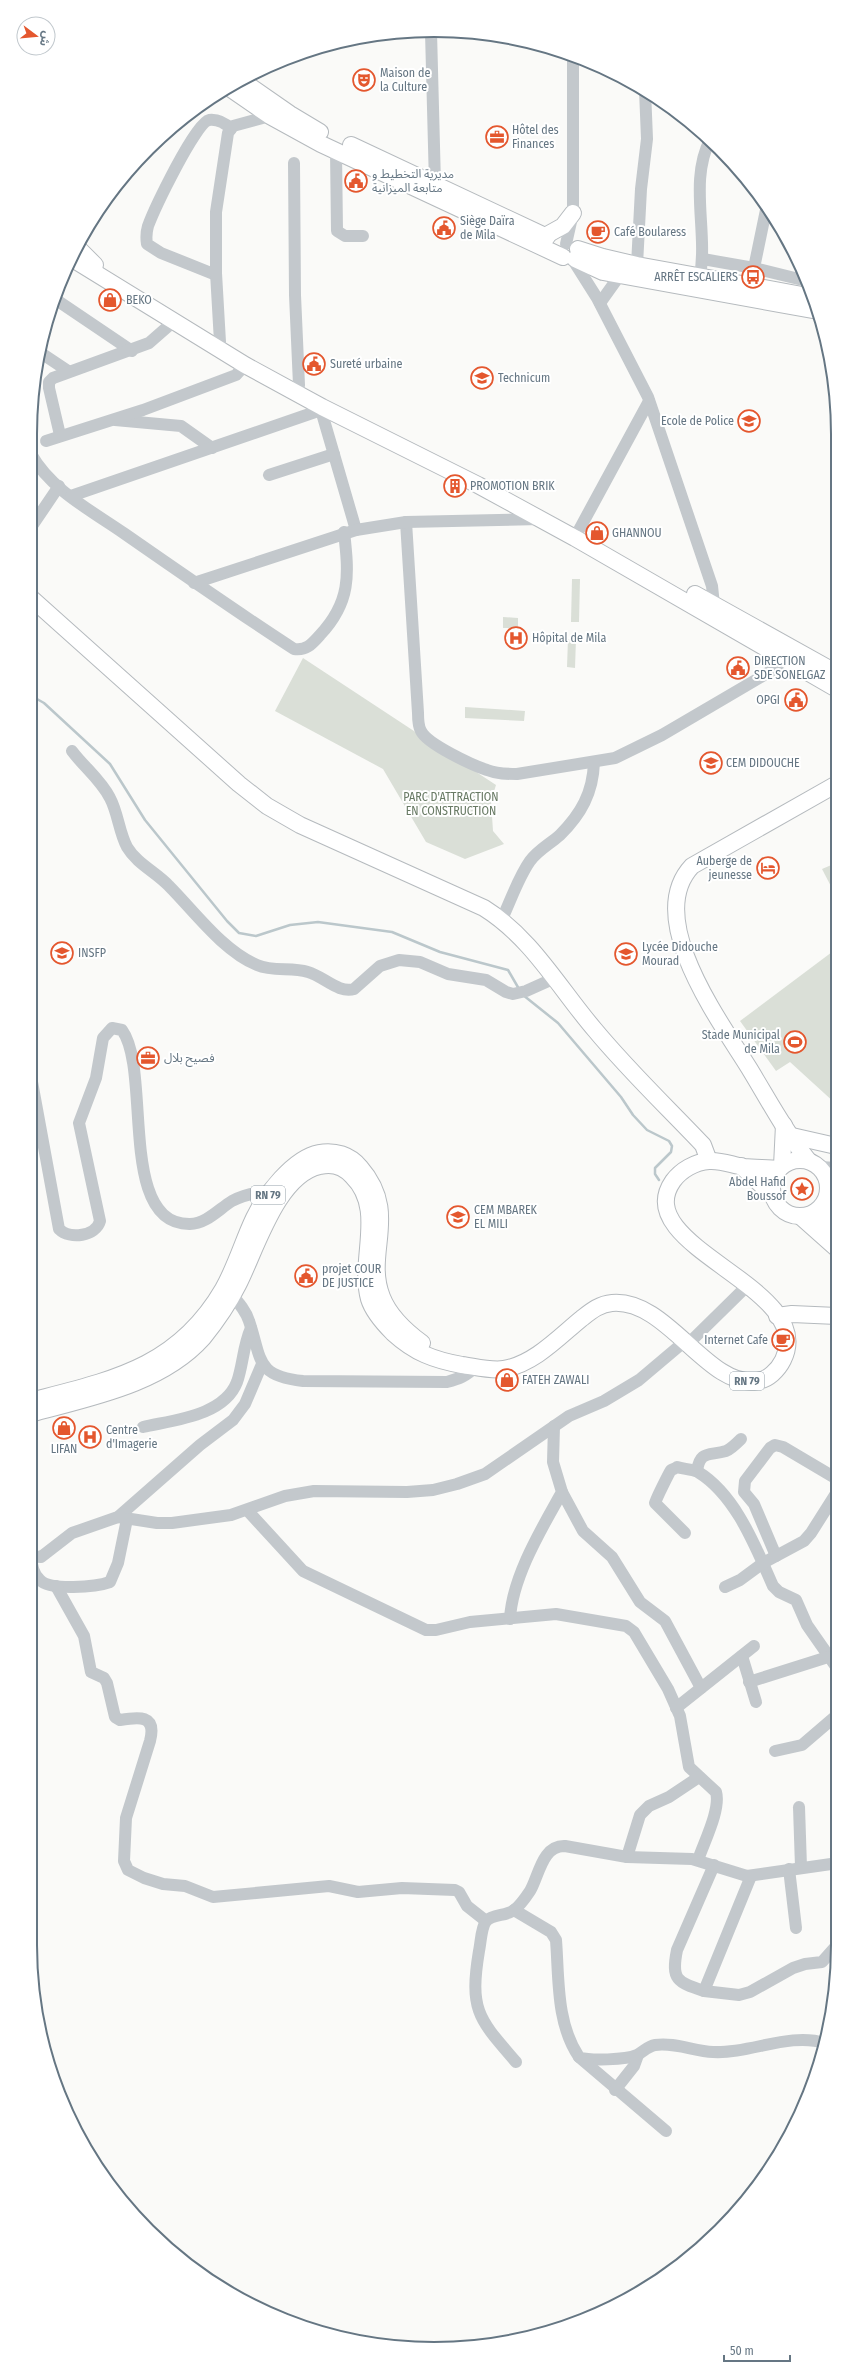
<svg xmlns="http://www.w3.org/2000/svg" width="868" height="2379" font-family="'Fira Sans Condensed','Noto Sans Arabic',sans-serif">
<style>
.green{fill:#dadfd7}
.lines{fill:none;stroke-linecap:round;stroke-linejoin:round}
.stream{stroke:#bbc7cb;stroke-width:2.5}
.major-casing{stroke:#b5babe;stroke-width:18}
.minor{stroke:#c3c8cc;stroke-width:12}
.major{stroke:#fff;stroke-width:16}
.labels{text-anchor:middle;stroke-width:4;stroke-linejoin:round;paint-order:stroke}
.shield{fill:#fff;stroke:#939fa8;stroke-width:1}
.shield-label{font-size:11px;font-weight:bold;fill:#657683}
.poi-label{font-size:12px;fill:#657683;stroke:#fff;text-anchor:start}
.park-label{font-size:12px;fill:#687a64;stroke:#fff}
.rim{fill:none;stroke:#657683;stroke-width:2}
</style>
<rect width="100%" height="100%" fill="#fafaf8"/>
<g class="green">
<polygon points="572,579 580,579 579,622 571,622"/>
<polygon points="503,617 518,618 518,628 503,628"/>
<polygon points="568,639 576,639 575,668 567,667"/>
<polygon points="303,658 496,785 491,801 493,831 504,844 465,859 426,842 383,769 275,711"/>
<polygon points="465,707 525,711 524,721 465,718"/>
<polygon points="836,863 836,896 822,869"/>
<polygon points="836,949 836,1104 790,1062 776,1071 740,1021"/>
</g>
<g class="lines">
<g class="stream">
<polyline points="30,695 44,703 110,764 145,820 227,921 239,933 256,936 290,925 318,922 392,932 440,952 508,970 519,989"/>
<polyline points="523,995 558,1023 621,1097 633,1115 647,1130 669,1141 672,1146 671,1152 655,1168 655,1174 659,1180"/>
</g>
<g class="major-casing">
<g id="major">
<polyline points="241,80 290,114 320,132"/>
<polyline points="228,87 270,116 321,144 563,257"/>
<polyline points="351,145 547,237"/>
<polyline points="545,236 563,226 573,213"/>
<polyline points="77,247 95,265"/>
<polyline points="578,249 603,257 637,265 813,297"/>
<polyline points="71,258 245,365 322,407 478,485 575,538 835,688"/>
<polyline points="575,259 603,272 818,311"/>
<polyline points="695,594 835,672"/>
<path d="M30,597L239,784L267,806L300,825L484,908C532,938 559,988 595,1030C629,1071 667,1107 703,1145L709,1161"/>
<polyline points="792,1136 836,1146"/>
<circle cx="800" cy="1188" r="28"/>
<path d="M808,1160C785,1132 768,1099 749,1068C720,1021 643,918 692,866L835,785"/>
<polyline points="741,1166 774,1197"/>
<polyline points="782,1166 784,1125"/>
<polyline points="820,1209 836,1209"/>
<polyline points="814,1213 836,1233"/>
<polyline points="800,1216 836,1248"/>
<polyline points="777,1316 792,1314 837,1316"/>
<path d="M30,1401C111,1380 177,1368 223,1289C236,1266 243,1241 254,1218C265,1195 293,1158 319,1153C335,1150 350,1155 360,1167C401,1214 364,1252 382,1297C389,1315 407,1332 422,1343"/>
<path d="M30,1414C88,1398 161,1385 203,1338C216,1322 229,1303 238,1285C256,1250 277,1175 320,1166C332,1163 344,1167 352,1176C386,1209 358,1259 369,1299C373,1312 383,1323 393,1333C415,1353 434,1360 462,1365C476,1367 491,1371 504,1369C534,1364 559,1337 581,1319C590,1312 599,1304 612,1303C667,1298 708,1389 757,1381C768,1380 778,1370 783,1360C819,1287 627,1247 673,1181C681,1170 695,1162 709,1161C721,1160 732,1165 744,1167C756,1168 768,1168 779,1169"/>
</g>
</g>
<g class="minor">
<polyline points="431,32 435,184"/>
<polyline points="336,151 337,231 345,236 363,236"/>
<polyline points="294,163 295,295 299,385 297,393"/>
<polyline points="566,244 573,213 573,58"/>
<polyline points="703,259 754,268 807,281"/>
<polyline points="573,260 597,298 648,397 712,586 714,605"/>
<polyline points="637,265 641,189 647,139 645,90"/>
<polyline points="754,268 766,210"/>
<path d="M216,275L161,253L147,244C146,238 146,233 148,226C154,210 195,123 209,120C218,119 225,123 231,129"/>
<path d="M700,276C708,231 689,181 710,140"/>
<polyline points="55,299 132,351"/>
<polyline points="600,303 620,275"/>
<polyline points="220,342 216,273 216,212 228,133 233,126 270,116"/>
<polyline points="41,353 68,371"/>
<polyline points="321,410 356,530"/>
<polyline points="115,420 181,426 212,448"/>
<polyline points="60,435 49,388 49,382 53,378 149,343 173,322"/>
<polyline points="46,441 143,410 236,375 245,365"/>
<path d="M31,454C51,490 92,511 125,534C181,573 237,612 294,649C306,651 312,644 320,635C351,602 349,575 344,532"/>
<polyline points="269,475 334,454"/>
<polyline points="71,496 321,410 322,407"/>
<path d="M406,522L418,713C418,719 418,726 421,731C427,744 472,765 487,770C497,774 507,774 517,774L615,758L662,735L788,661"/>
<polyline points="30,529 59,486"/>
<polyline points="579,530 649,401"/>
<polyline points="194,583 356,530 406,522 540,519"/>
<path d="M72,751C84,767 101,780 110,798C118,813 119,832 127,847C137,864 156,872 169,886C194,911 223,951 257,965C273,972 291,967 308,972C323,976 339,994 354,989L380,966L399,960L420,962L448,974L486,980L506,992L513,994L526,991L555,978"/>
<path d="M502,919C511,900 518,878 530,861C538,850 550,844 560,835C581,814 593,793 594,762"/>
<path d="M30,1071L59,1229C70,1240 96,1236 100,1221L79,1123L96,1078L103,1038L112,1028L122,1030C152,1071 117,1225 190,1224C206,1224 219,1209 232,1201C245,1194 256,1192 270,1192"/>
<polyline points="820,1167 836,1168"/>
<polyline points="829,1191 836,1185"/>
<path d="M232,1295C239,1303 246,1311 249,1321C262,1359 255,1376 303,1381L447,1382C458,1379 467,1376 475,1367"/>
<polyline points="688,1344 748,1285"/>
<path d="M143,1427C173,1420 224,1416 237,1382C243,1365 243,1346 251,1328"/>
<path d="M697,1471C700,1450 709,1456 726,1451C731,1449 737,1443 741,1439"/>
<polyline points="562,1492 583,1531 612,1557 640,1602 665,1621 701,1688"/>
<path d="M247,1510L303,1571L426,1630H436L470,1622L556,1614L626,1626L634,1632L668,1689L680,1716L689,1767L716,1792C721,1809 704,1842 698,1860"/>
<polyline points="118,1517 157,1523 172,1523 231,1515 285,1496 314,1491 407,1492 433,1490 457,1484 485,1474 569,1416 604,1401 639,1380 684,1342"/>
<path d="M685,1533L655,1503C655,1501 669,1473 671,1470C671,1470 676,1468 677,1467C683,1469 692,1469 698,1472C736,1495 756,1548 773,1586L779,1592L796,1600L807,1625L837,1668"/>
<polyline points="30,1556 41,1557 72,1533 118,1517 200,1445 233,1420 245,1404 262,1364"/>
<polyline points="776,1556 754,1504 744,1492 745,1481 770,1448 775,1445 783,1447 837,1479"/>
<path d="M31,1557C32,1565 33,1574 40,1580C50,1591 96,1587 110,1582L118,1563L127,1519"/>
<path d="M56,1586L84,1636L91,1672L104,1678L107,1683L115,1717L120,1720C138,1717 157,1714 150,1741L126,1818L124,1861L128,1870L144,1878L163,1884L185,1886L213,1897L329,1886L358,1892L402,1888L455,1890L459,1892L467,1906L486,1921"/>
<polyline points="725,1587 740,1580 763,1563 804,1541 811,1533 837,1492"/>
<path d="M510,1619C512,1577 542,1528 562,1492L553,1462L554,1426"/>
<polyline points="742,1656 756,1702"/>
<polyline points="749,1682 828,1657"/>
<polyline points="676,1708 754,1646"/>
<polyline points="775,1751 802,1745 837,1715"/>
<polyline points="799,1807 801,1867"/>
<polyline points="627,1857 640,1815 649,1806 669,1797 699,1777"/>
<polyline points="789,1869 796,1928"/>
<polyline points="751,1876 704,1991 739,1995 750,1992 793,1968 805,1964 822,1962 838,1944"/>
<path d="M514,1910L551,1932L556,1940C559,1978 556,2023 579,2057C589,2061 626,2060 637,2055C643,2052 648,2046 655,2045C674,2042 694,2051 713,2052C750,2054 789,2032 825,2043"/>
<path d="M704,1991C677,1982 671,1980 677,1950L714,1865"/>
<polyline points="579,2057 666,2131"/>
<path d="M516,2062C479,2019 469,2011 479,1951C481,1942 481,1928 486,1921C493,1914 507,1916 514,1910C520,1906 526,1897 530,1891C539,1876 542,1845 565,1846L627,1857L692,1859L747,1876L838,1863"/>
<polyline points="615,2090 634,2066 638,2055"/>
</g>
<use href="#major" class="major"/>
</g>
<defs>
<g id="theatre-ring" transform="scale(1.15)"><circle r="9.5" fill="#fff" stroke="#e4572e" stroke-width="1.5"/><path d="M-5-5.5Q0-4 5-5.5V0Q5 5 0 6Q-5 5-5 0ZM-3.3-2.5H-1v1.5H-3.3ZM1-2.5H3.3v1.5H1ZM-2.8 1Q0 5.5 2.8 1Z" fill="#e4572e"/></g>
<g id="office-ring" transform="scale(1.15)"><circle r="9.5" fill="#fff" stroke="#e4572e" stroke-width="1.5"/><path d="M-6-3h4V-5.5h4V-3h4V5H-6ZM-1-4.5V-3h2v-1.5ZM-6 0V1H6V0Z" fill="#e4572e"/></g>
<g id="civic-ring" transform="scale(1.15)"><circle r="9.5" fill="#fff" stroke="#e4572e" stroke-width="1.5"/><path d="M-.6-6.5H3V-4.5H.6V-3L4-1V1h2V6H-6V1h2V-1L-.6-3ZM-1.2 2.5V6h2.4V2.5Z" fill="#e4572e"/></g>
<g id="cafe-ring" transform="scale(1.15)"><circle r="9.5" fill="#fff" stroke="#e4572e" stroke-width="1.5"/><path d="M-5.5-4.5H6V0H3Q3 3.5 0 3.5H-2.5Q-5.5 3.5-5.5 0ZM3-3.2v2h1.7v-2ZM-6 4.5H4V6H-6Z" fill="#e4572e"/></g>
<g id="bus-ring" transform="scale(1.15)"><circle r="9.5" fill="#fff" stroke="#e4572e" stroke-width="1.5"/><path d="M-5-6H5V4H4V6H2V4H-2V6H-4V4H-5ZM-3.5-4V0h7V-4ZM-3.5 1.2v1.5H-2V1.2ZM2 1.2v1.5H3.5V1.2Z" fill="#e4572e"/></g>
<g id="shop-ring" transform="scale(1.15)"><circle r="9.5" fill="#fff" stroke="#e4572e" stroke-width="1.5"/><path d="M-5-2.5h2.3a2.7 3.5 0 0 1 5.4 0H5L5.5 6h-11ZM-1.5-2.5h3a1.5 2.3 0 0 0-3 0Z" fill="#e4572e"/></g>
<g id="school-ring" transform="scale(1.15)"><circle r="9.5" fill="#fff" stroke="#e4572e" stroke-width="1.5"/><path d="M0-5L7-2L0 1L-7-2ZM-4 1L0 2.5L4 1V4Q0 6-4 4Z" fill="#e4572e"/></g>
<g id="university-ring" transform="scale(1.15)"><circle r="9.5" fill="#fff" stroke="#e4572e" stroke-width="1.5"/><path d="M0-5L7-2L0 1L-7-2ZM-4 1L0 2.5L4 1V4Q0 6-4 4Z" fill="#e4572e"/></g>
<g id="building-ring" transform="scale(1.15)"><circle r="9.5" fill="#fff" stroke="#e4572e" stroke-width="1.5"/><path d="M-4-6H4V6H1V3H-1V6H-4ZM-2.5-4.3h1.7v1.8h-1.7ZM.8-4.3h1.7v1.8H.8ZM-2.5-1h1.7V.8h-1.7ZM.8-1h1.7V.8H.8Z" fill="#e4572e"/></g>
<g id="hospital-ring" transform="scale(1.15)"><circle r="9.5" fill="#fff" stroke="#e4572e" stroke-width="1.5"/><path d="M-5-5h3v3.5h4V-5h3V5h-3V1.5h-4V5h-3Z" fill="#e4572e"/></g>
<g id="hotel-ring" transform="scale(1.15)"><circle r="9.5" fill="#fff" stroke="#e4572e" stroke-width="1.5"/><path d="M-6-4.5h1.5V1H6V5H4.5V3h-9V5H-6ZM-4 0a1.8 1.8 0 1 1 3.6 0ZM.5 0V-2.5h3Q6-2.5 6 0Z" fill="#e4572e"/></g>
<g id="stadium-ring" transform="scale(1.15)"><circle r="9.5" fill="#fff" stroke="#e4572e" stroke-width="1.5"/><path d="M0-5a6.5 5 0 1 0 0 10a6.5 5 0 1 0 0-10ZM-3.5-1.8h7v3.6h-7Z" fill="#e4572e"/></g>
<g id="sight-ring" transform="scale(1.15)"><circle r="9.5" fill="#fff" stroke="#e4572e" stroke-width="1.5"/><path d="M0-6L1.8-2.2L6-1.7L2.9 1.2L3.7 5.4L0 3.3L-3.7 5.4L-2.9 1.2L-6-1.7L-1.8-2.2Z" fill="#e4572e"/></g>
</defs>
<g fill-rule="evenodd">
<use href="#theatre-ring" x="364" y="80"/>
<use href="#office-ring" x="497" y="137"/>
<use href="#civic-ring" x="356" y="181"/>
<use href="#civic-ring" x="444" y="228"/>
<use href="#cafe-ring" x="598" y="232"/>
<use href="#bus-ring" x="753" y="277"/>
<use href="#shop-ring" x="110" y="300"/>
<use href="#civic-ring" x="314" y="364"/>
<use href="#school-ring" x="482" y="378"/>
<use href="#university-ring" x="749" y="421"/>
<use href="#building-ring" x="455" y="486"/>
<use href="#shop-ring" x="597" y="533"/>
<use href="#hospital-ring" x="516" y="638"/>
<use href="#civic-ring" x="738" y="668"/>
<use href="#civic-ring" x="796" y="700"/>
<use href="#school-ring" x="711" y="763"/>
<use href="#hotel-ring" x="768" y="868"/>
<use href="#school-ring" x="62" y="953"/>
<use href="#school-ring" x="626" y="954"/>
<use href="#stadium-ring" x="795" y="1042"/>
<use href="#office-ring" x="148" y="1058"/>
<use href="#sight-ring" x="802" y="1189"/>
<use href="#school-ring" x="458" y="1217"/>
<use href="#civic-ring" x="306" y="1276"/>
<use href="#cafe-ring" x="783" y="1340"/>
<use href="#shop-ring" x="507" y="1380"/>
<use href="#shop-ring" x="64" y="1428"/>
<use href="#hospital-ring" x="90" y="1437"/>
</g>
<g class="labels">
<g class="shield">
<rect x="251" y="1186" width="34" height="18" rx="3"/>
<rect x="730" y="1372" width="34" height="18" rx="3"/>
</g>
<g class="shield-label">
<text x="268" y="1199">RN 79</text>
<text x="747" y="1385">RN 79</text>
</g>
<g class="poi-label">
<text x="380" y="77">Maison de<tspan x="380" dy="14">la Culture</tspan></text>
<text x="512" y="134">Hôtel des<tspan x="512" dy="14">Finances</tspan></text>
<text x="372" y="178">مديرية التخطيط و<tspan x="372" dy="14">متابعة الميزانية</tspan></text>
<text x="460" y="225">Siège Daïra<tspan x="460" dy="14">de Mila</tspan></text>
<text x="614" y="236">Café Boularess</text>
<text x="738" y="281" text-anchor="end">ARRÊT ESCALIERS</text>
<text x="126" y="304">BEKO</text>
<text x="330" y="368">Sureté urbaine</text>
<text x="498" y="382">Technicum</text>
<text x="734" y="425" text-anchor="end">Ecole de Police</text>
<text x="470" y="490">PROMOTION BRIK</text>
<text x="612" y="537">GHANNOU</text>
<text x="532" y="642">Hôpital de Mila</text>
<text x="754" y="665">DIRECTION<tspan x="754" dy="14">SDE SONELGAZ</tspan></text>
<text x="780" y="704" text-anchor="end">OPGI</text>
<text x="726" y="767">CEM DIDOUCHE</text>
<text x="752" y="865" text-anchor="end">Auberge de<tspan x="752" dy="14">jeunesse</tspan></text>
<text x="642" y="951">Lycée Didouche<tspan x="642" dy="14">Mourad</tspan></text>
<text x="78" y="957">INSFP</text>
<text x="780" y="1039" text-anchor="end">Stade Municipal<tspan x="780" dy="14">de Mila</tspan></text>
<text x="164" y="1062">فصيح بلال</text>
<text x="786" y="1186" text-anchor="end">Abdel Hafid<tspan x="786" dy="14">Boussof</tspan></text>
<text x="474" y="1214">CEM MBAREK<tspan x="474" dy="14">EL MILI</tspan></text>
<text x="322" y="1273">projet COUR<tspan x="322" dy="14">DE JUSTICE</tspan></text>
<text x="768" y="1344" text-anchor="end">Internet Cafe</text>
<text x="522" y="1384">FATEH ZAWALI</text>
<text x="106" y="1434">Centre<tspan x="106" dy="14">d'Imagerie</tspan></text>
<text x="64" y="1453" text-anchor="middle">LIFAN</text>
</g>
<g class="park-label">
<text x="451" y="801">PARC D'ATTRACTION<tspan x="451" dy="14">EN CONSTRUCTION</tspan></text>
</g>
</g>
<path d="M0 0H868V2379H0ZM434 37H434A397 397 0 0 1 831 434V1945A397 397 0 0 1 434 2342H434A397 397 0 0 1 37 1945V434A397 397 0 0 1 434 37Z" fill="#fff" fill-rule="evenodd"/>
<path class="rim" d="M434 37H434A397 397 0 0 1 831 434V1945A397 397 0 0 1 434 2342H434A397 397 0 0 1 37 1945V434A397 397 0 0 1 434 37Z"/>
<g transform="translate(36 36) rotate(106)"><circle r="19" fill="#ffffff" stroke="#c1c8cd"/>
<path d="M0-3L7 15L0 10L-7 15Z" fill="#e4572e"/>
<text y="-6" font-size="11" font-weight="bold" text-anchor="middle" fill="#657683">ش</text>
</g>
<path d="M724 2355v6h66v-6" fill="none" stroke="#657683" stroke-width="2"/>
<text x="730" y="2355" font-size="12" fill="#657683" stroke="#ffffff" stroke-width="3" paint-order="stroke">50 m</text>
</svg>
